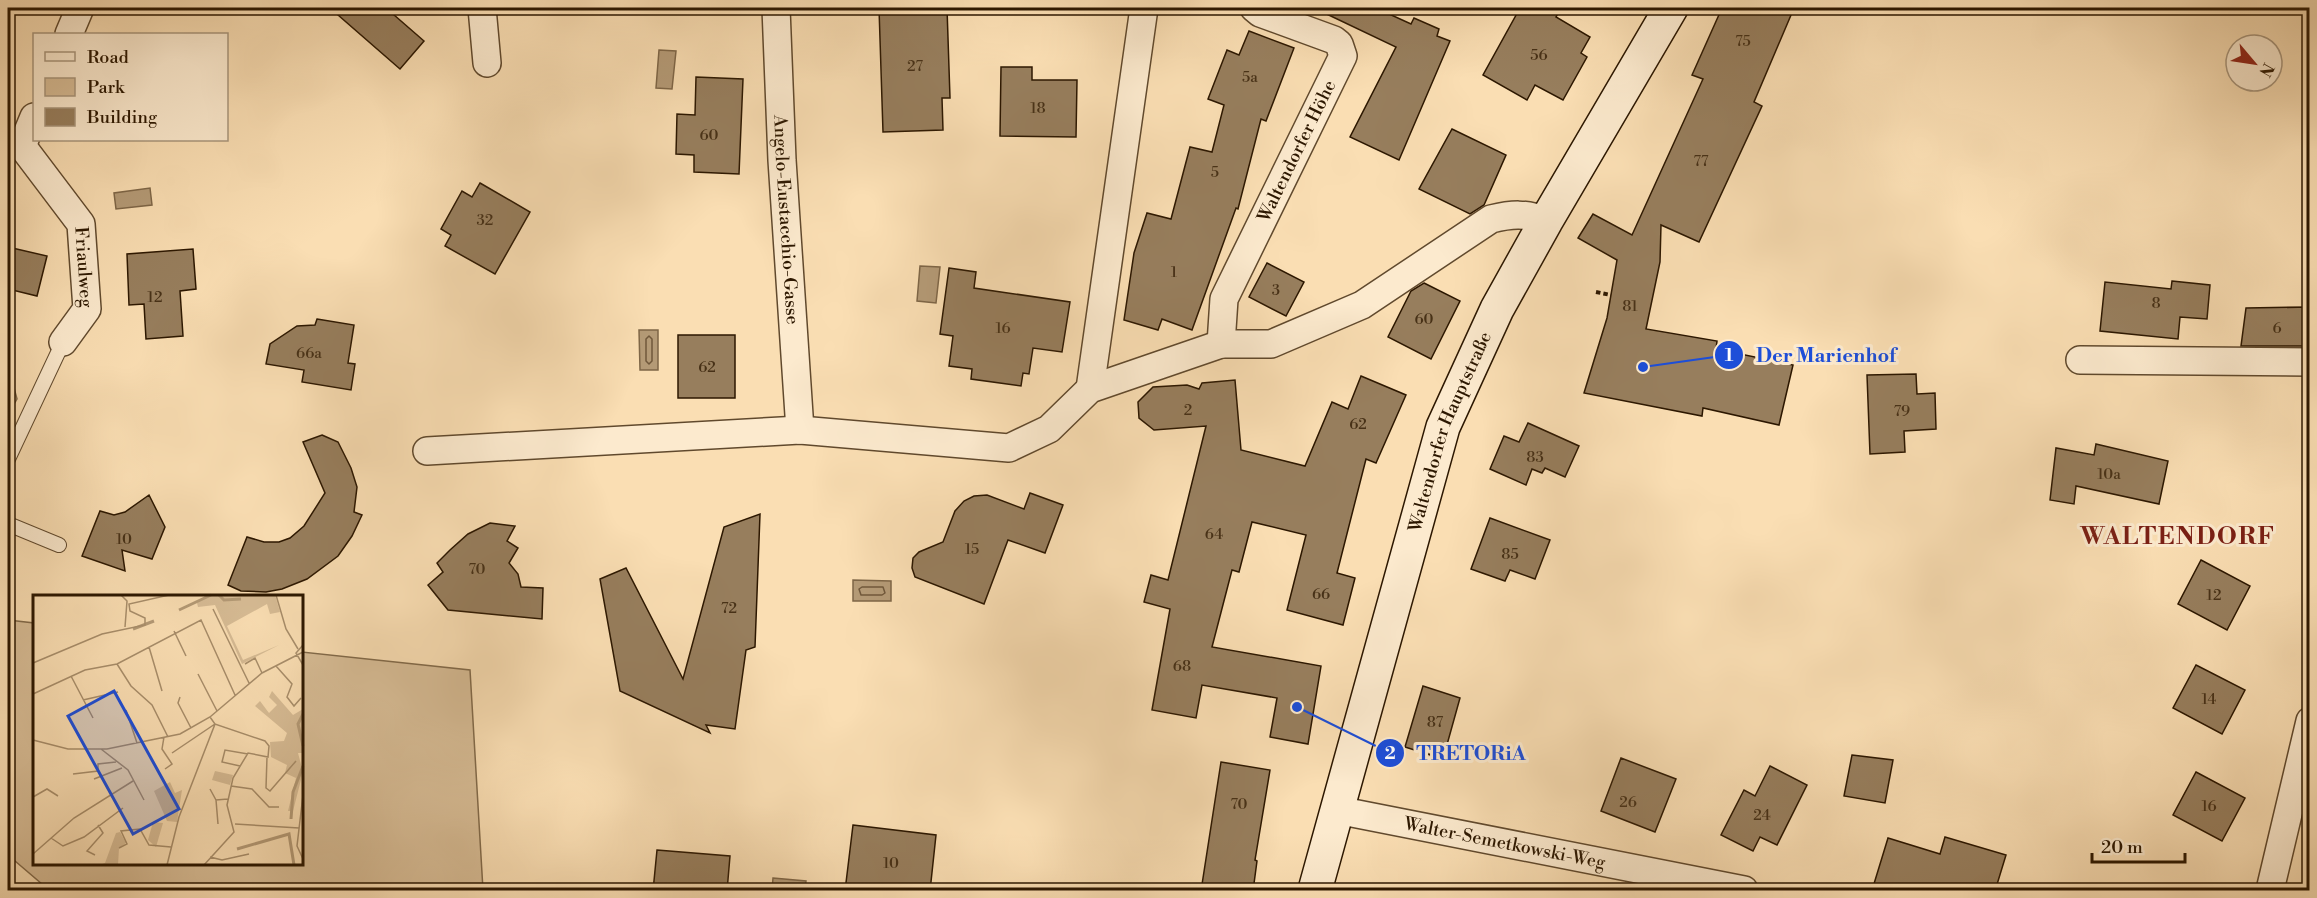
<svg xmlns="http://www.w3.org/2000/svg" width="2317" height="898" font-family="'Libre Bodoni',serif">
<style>
.green{fill:#d7bc95;stroke:#826a4a;stroke-width:1.5}
.water{fill:#b49a76;stroke:#7e6647;stroke-width:1.5}
.lines{fill:none;stroke-linecap:round;stroke-linejoin:round}
.shore{stroke:#70583b;stroke-width:1.5}
.building{fill:#977e5d;stroke:#2c1700;stroke-width:1.5}
.lane-casing{stroke:#60492d;stroke-width:16}
.street-casing{stroke:#60492d;stroke-width:30}
.secondary-casing{stroke:#2c1700;stroke-width:36}
.path{stroke:#2c1700;stroke-width:4;stroke-dasharray:4.5 3;stroke-linecap:butt}
.lane{stroke:#fceace;stroke-width:14}
.street{stroke:#fceace;stroke-width:27}
.secondary{stroke:#fceace;stroke-width:33}
.labels{text-anchor:middle;stroke-width:6;stroke-linejoin:round;paint-order:stroke}
.number-label{font-size:15px;fill:#473117}
.street-label{font-size:18px;fill:#2c1700;stroke:#fceace}
.district-label{font-size:24px;font-weight:bold;letter-spacing:1.5px;fill:#7a1f14;stroke:#fceace}
.inset-river{fill:none;stroke:#b49a76;stroke-width:3}
.inset-road{fill:none;stroke:#a88e6b;stroke-width:1.5}
.view{fill:#1d4ed8;fill-opacity:0.15;stroke:#1d4ed8;stroke-width:3}
.inset-edge{fill:none;stroke:#2c1700;stroke-width:3}
.leader{fill:none;stroke:#1d4ed8;stroke-width:2}
.callout-dot{fill:#1d4ed8;stroke:#fceace;stroke-width:2}
.mark-label{font-size:18px;text-anchor:middle;font-weight:bold;fill:#fff}
.callout-label{font-size:20px;text-anchor:middle;font-weight:bold;fill:#1d4ed8;stroke:#fceace;stroke-width:6;stroke-linejoin:round;paint-order:stroke}
</style>
<rect width="100%" height="100%" fill="#fadeb3"/>
<filter id="stains"><feTurbulence type="fractalNoise" baseFrequency=".00333" numOctaves="4"/><feColorMatrix values="0 0 0 0 .2 0 0 0 0 .09 0 0 0 0 .02 0 0 0 .5 -.17"/></filter>
<radialGradient id="worn" r=".72"><stop offset=".6" stop-color="#630" stop-opacity="0"/><stop offset="1" stop-color="#630" stop-opacity=".3"/></radialGradient>
<g class="green">
<polygon points="8,366 17,399 8,415"/>
<polygon points="8,620 34,623 34,864 302,864 302,652 470,670 483,890 49,890 8,855"/>
</g>
<g class="water">
<polygon points="659,50 676,51 672,89 656,88"/>
<polygon points="150,188 152,205 116,209 114,193"/>
<polygon points="920,266 940,267 936,303 917,301"/>
<polygon points="639,330 658,330 658,370 640,370"/>
<polygon points="853,580 891,581 891,601 853,601"/>
<polygon points="773,878 806,881 805,890 772,890"/>
</g>
<g class="lines">
<g class="shore">
<polygon points="649,336 652,339 652,361 649,364 646,361 646,339"/>
<polygon points="862,587 883,587 885,593 882,595 861,595 859,589"/>
</g>
</g>
<g class="building">
<polygon points="330,8 386,8 424,41 400,69"/>
<polygon points="879,8 947,8 950,98 942,98 943,130 883,132"/>
<polygon points="1314,8 1376,8 1411,24 1414,18 1439,29 1437,36 1450,41 1399,160 1350,137 1396,47"/>
<polygon points="1520,8 1561,8 1556,17 1590,37 1581,53 1587,57 1563,100 1535,85 1527,100 1483,75"/>
<polygon points="1722,8 1794,8 1754,102 1762,106 1699,242 1661,225 1660,262 1646,329 1717,341 1716,349 1793,365 1779,425 1703,408 1702,416 1584,393 1607,318 1617,260 1578,238 1593,214 1632,235 1703,79 1692,75"/>
<polygon points="1249,31 1294,48 1266,121 1261,119 1238,209 1236,208 1192,330 1162,319 1158,330 1124,320 1134,253 1147,213 1171,219 1190,147 1212,152 1224,105 1208,99 1227,50 1239,55"/>
<polygon points="1001,67 1032,67 1032,80 1077,80 1076,137 1000,136"/>
<polygon points="696,77 743,79 739,174 694,172 694,155 676,154 677,114 695,115"/>
<polygon points="1452,129 1506,155 1484,205 1470,214 1419,189"/>
<polygon points="480,183 530,212 495,274 445,246 451,235 441,229 462,191 472,197"/>
<polygon points="8,247 47,256 37,296 8,289"/>
<polygon points="193,249 196,289 180,291 183,336 146,339 144,304 129,305 127,254"/>
<polygon points="1267,263 1304,282 1286,316 1249,297"/>
<polygon points="949,268 976,272 974,288 1070,302 1062,352 1033,348 1029,374 1023,373 1021,386 971,379 972,369 949,366 953,336 940,334"/>
<polygon points="2172,281 2210,285 2207,319 2180,317 2178,339 2100,331 2105,282 2171,289"/>
<polygon points="1424,283 1460,301 1431,359 1388,337 1411,291"/>
<polygon points="2310,307 2310,346 2241,346 2246,308"/>
<polygon points="317,319 354,325 348,363 355,364 351,390 302,382 304,370 266,364 270,344 297,326 315,325"/>
<rect x="678" y="335" width="57" height="63"/>
<polygon points="1916,374 1917,394 1935,393 1936,429 1904,431 1905,452 1870,454 1867,375"/>
<polygon points="1361,376 1406,395 1376,463 1366,459 1337,573 1355,578 1343,625 1287,610 1306,535 1252,522 1239,572 1232,570 1212,647 1321,666 1308,744 1270,737 1277,698 1202,685 1196,718 1152,710 1170,609 1144,602 1151,575 1168,580 1206,426 1154,430 1139,418 1138,402 1153,387 1187,385 1199,389 1202,383 1235,380 1241,450 1305,466 1332,402 1348,409"/>
<polygon points="1528,423 1579,446 1565,477 1545,468 1542,473 1532,469 1526,485 1490,469 1504,436 1519,442"/>
<polygon points="322,435 338,442 351,468 357,487 354,512 362,515 352,536 338,556 307,579 282,589 266,592 241,591 228,585 247,537 264,542 279,542 290,538 304,526 325,493 303,442"/>
<polygon points="2096,444 2168,461 2159,504 2076,486 2074,504 2050,500 2056,448 2094,455"/>
<polygon points="1030,493 1063,505 1045,553 1008,540 984,604 915,577 912,568 913,558 919,552 943,542 955,511 964,501 974,496 987,495 1024,509"/>
<polygon points="149,495 165,527 152,559 122,550 125,571 82,556 100,511 114,515 125,512"/>
<polygon points="760,514 755,647 746,650 735,729 706,725 710,733 620,691 600,579 626,568 683,679 724,527"/>
<polygon points="1490,518 1550,540 1535,579 1510,570 1505,581 1471,569"/>
<polygon points="490,523 515,526 507,541 518,548 509,563 518,574 521,587 543,588 542,619 448,610 428,585 443,572 437,563 450,550 468,534"/>
<polygon points="2201,560 2250,586 2227,630 2178,604"/>
<polygon points="2196,665 2245,690 2222,734 2173,708"/>
<polygon points="1423,686 1460,698 1443,759 1405,747"/>
<polygon points="1852,755 1893,760 1885,803 1844,796"/>
<polygon points="1621,758 1676,779 1655,832 1601,811"/>
<polygon points="1221,762 1270,770 1255,860 1257,861 1253,891 1201,891"/>
<polygon points="1770,766 1807,785 1777,845 1760,837 1753,851 1721,835 1744,790 1755,796"/>
<polygon points="2196,772 2245,798 2222,841 2173,815"/>
<polygon points="853,825 936,835 930,891 845,891"/>
<polygon points="1945,837 2006,855 1995,891 1886,891 1873,887 1888,838 1940,854"/>
<polygon points="657,850 730,856 727,891 653,891"/>
</g>
<g class="lines">
<g class="lane-casing">
<g id="lane">
<polyline points="8,459 63,342"/>
<polyline points="8,524 59,545"/>
</g>
</g>
<g class="street-casing">
<g id="street">
<polyline points="482,8 487,63"/>
<path id="s1" d="M776,8L782,160L800,430"/>
<polyline points="69,34 80,8"/>
<polyline points="8,146 22,146 34,117"/>
<path id="s2" d="M22,146L81,224L87,309L63,342"/>
<path id="s3" d="M1221,344L1224,299L1343,56L1339,44L1334,40L1260,13L1254,8"/>
<polyline points="2080,360 2310,362"/>
<polyline points="1090,389 1144,8"/>
<path d="M427,451L800,430L1009,448L1049,429L1090,389L1221,344H1271L1362,305L1491,219C1512,214 1526,213 1546,221"/>
<path id="s4" d="M1337,810L1744,890"/>
<polyline points="2270,890 2310,721"/>
</g>
</g>
<g class="secondary-casing">
<g id="secondary">
<path id="s5" d="M1315,890L1443,427L1497,309L1546,221L1671,8"/>
</g>
</g>
<polyline class="path" points="1596,292 1611,295"/>
<use href="#lane" class="lane"/>
<use href="#street" class="street"/>
<use href="#secondary" class="secondary"/>
</g>
<g class="labels">
<g class="number-label">
<text x="1743" y="46">75</text>
<text x="1539" y="60">56</text>
<text x="915" y="71">27</text>
<text x="1250" y="82">5a</text>
<text x="1038" y="113">18</text>
<text x="709" y="140">60</text>
<text x="1701" y="166">77</text>
<text x="1215" y="177">5</text>
<text x="485" y="225">32</text>
<text x="1174" y="277">1</text>
<text x="1276" y="295">3</text>
<text x="155" y="302">12</text>
<text x="2156" y="308">8</text>
<text x="1630" y="311">81</text>
<text x="1424" y="324">60</text>
<text x="1003" y="333">16</text>
<text x="2277" y="333">6</text>
<text x="309" y="358">66a</text>
<text x="707" y="372">62</text>
<text x="1188" y="415">2</text>
<text x="1902" y="416">79</text>
<text x="1358" y="429">62</text>
<text x="1535" y="462">83</text>
<text x="2109" y="479">10a</text>
<text x="1214" y="539">64</text>
<text x="124" y="544">10</text>
<text x="972" y="554">15</text>
<text x="1510" y="559">85</text>
<text x="477" y="574">70</text>
<text x="1321" y="599">66</text>
<text x="2214" y="600">12</text>
<text x="729" y="613">72</text>
<text x="1182" y="671">68</text>
<text x="2209" y="704">14</text>
<text x="1435" y="727">87</text>
<text x="1628" y="807">26</text>
<text x="1239" y="809">70</text>
<text x="2209" y="811">16</text>
<text x="1762" y="820">24</text>
<text x="891" y="868">10</text>
</g>
<g class="street-label">
<text dy="6" stroke="none"><textPath href="#s3" startOffset="210">Waltendorfer Höhe</textPath></text>
<text dy="6" stroke="none"><textPath href="#s1" startOffset="212">Angelo-Eustacchio-Gasse</textPath></text>
<text dy="6" stroke="none"><textPath href="#s2" startOffset="141">Friaulweg</textPath></text>
<text dy="6" stroke="none"><textPath href="#s5" startOffset="478">Waltendorfer Hauptstraße</textPath></text>
<text dy="6" stroke="none"><textPath href="#s4" startOffset="171">Walter-Semetkowski-Weg</textPath></text>
</g>
<g class="district-label">
<text x="2178" y="544">WALTENDORF</text>
</g>
</g>
<g transform="translate(33 595)">
<rect width="270" height="270" fill="#fadeb3"/>
<path d="M173,0H242L247,17L237,19L234,9L194,31L210,65L246,50L209,69L182,10L165,12L164,8ZM239,96L260,120L270,114V158H265L270,177L260,216H255L263,183L252,178L254,170L238,162L237,147L251,146L254,138L222,111L227,106L236,118L244,110L236,102ZM182,176L200,180L197,190L179,185ZM137,187L142,198L149,195L144,227L134,226L121,196ZM120,227L130,228L123,252L115,245ZM87,237L93,248L86,253L85,270H67L72,268L83,238Z" fill="#d7bc95"/>
<path class="inset-river" d="M186,0L191,5L208,4M146,15L178,0M100,34L121,26M270,119L265,129L270,151M258,224L260,197L270,171M204,254L256,239L261,270"/>
<path class="inset-road" d="M88,0L94,6L92,32M243,0L253,34L265,54M180,14L216,88M141,36L153,61M270,50L263,58L270,70M116,52L129,96M0,68L69,39L112,30V23L97,16L96,9L136,0M84,69L98,91L119,110L135,142M212,69L222,63L229,78M243,71L259,89L254,102L261,111L268,103M165,79L184,116M38,81L60,123M0,99L52,75L84,69L168,25L202,100M147,102L145,108L158,133M50,105L85,97M93,115L104,148M131,142L129,154L139,169L132,174M0,145L35,154H74L147,139L177,122L229,78L270,57M68,154L95,175L111,205M139,158L182,129L232,146L236,151L235,162L215,158L200,183L194,210L201,237L171,270M234,162L233,193L237,196L263,166M207,171L189,167L192,155L215,159M40,179L65,176V169L83,167M61,184L89,173M198,191L219,194L236,212H246M177,194L183,205L195,204M270,200L264,251L270,264M0,202L14,194L25,201M183,205L185,229M202,229L266,233M18,243L30,251L51,242L90,213M86,253L94,249L88,236L107,234L116,250L138,252M0,259L41,223L100,186M62,260L54,256L70,238L65,230M177,262L189,265L216,259M134,270L146,222L182,129L177,122"/>
<path class="view" d="M81,96L146,214L100,239L35,121Z"/>
<rect width="270" height="270" class="inset-edge"/>
</g>
<path class="leader" d="M1643 367L1729 355M1297 707L1390 753"/>
<g class="callout-dot">
<circle cx="1643" cy="367" r="6"/>
<circle cx="1297" cy="707" r="6"/>
<circle cx="1729" cy="355" r="15"/>
<circle cx="1390" cy="753" r="15"/>
</g>
<g class="mark-label">
<text x="1729" y="361">1</text>
<text x="1390" y="759">2</text>
</g>
<g class="callout-label">
<text x="1826" y="362">Der Marienhof</text>
<text x="1471" y="760">TRETORiA</text>
</g>
<rect width="2317" height="898" fill="none" stroke="#fadeb3" stroke-width="30"/>
<rect x="9" y="9" width="2299" height="880" fill="none" stroke="#2c1700" stroke-width="3"/>
<rect x="15" y="15" width="2287" height="868" fill="none" stroke="#2c1700" stroke-width="1.5"/>
<rect x="33" y="33" width="195" height="108" fill="#fceace" stroke="#a9967c" stroke-width="1.5"/>
<rect x="45" y="52" width="30" height="9" fill="#fceace" stroke="#a9967c" stroke-width="1.5"/>
<text x="87" y="63" font-size="18" fill="#2c1700">Road</text>
<rect x="45" y="78" width="30" height="18" fill="#d7bc95" stroke="#a9967c" stroke-width="1.5"/>
<text x="87" y="93" font-size="18" fill="#2c1700">Park</text>
<rect x="45" y="108" width="30" height="18" fill="#977e5d" stroke="#a9967c" stroke-width="1.5"/>
<text x="87" y="123" font-size="18" fill="#2c1700">Building</text>
<g transform="translate(2254 63) rotate(119)"><circle r="28" fill="#fceace" stroke="#a9967c" stroke-width="1.5"/>
<path d="M0-4.5L10 22L0 15L-10 22Z" fill="#8f2418"/>
<text y="-9" font-size="16" font-weight="bold" text-anchor="middle" fill="#2c1700">N</text>
</g>
<path d="M2092 853v9h93v-9" fill="none" stroke="#2c1700" stroke-width="3"/>
<text x="2101" y="853" font-size="18" fill="#2c1700" stroke="#fceace" stroke-width="4.5" paint-order="stroke">20 m</text>
<rect width="100%" height="100%" filter="url(#stains)"/>
<rect width="100%" height="100%" fill="url(#worn)"/>
</svg>
